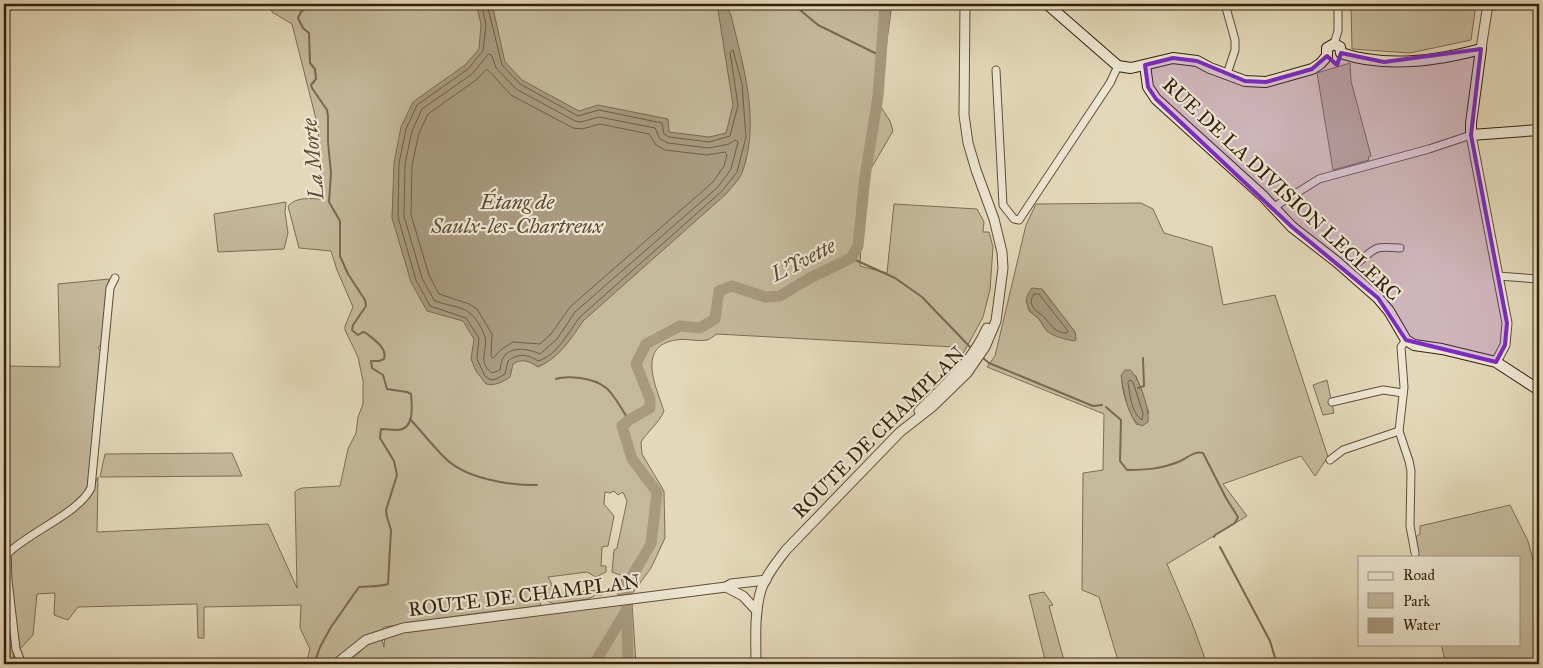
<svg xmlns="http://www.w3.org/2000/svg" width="1543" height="668" font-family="'IM FELL Great Primer',serif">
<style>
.green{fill:#c5b99c;stroke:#7d6c54;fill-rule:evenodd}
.water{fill:#a8997f;stroke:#7a6851}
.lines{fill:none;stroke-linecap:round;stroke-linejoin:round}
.shore{stroke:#6e5c46;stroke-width:1}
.stream{stroke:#7a6851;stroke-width:2}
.river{stroke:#a8997f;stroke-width:11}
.minor-casing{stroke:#604d38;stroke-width:9}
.tertiary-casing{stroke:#604d38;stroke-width:11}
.secondary-casing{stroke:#351f0d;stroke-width:12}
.minor{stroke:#ede6d2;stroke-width:7}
.tertiary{stroke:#ede6d2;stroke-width:9}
.secondary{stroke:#ede6d2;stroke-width:10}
.marked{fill:#7b2cbf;fill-opacity:0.2;stroke:#7b2cbf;stroke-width:4;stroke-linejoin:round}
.labels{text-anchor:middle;stroke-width:4.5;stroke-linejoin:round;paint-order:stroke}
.street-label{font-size:20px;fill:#351f0d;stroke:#ede6d2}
.water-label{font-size:21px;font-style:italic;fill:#5d4a35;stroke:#ede6d2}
</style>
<rect width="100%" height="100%" fill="#e3d8b9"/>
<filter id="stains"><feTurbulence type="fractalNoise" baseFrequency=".004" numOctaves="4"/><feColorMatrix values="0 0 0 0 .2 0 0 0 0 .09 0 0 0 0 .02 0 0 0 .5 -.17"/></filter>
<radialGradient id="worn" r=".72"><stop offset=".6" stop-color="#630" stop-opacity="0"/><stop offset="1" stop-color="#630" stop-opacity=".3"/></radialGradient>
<g class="green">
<path d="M271,4H892L880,91L881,107L890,121L893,131L869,172L863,199L860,266L887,273L894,204L977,209L984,222L983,232H989L993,247L990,290L983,317L959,361L954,347L717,334C714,336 710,339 707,340C697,342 686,338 676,340C636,346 656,387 664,411C659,423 648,431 641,442L642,454L664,491L665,538L651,568L632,594L618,595V591L623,576L612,572L614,550L617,548L627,501L623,492L618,495L614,491L610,493L605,492L604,504L614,516L608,546L602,547L601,566H606V572L596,577L587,572L548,577C553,584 552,590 556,594L600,590L604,593L602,595H596L588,599L554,604L543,599L540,602L541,605L537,606L384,627L380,633L384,647L385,634L632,603L636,664H344L361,651L356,650L337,664H306L310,649L300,628L301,605L204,607V638H198L197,604L78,607L68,620L54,615L55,593L37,594L33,635L20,649L10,587L8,554L22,543L84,504L98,477L97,532L268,524L297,588L295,492L297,490L302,488L340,486L348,449L356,433L358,417L363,404V381L358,357L345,330V326L353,307L337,270L331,251L299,248L288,206C297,196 311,199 322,199L318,127L292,24L272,12Z"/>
<polygon points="1351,4 1476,4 1471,40 1410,53 1352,49"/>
<polygon points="1350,63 1351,81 1371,156 1368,157 1369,160 1333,170 1317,73"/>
<polygon points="286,202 285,212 288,233 284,249 218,252 214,214"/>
<path d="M1141,203L1153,209L1164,233L1212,247L1223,305L1275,295L1328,457L1315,476L1301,456L1223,484L1247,516L1167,564L1192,623L1207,664H1119L1099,597L1082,590L1083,473L1103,470L1104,414L987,367L995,356L1026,225L1036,204ZM1042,289L1075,332L1076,340L1047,331L1039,319L1029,311L1026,300ZM1122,374L1136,376L1149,413L1137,425C1129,413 1120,388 1122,374Z"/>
<polygon points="109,279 106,302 104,306 106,309 102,345 99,346 98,348 101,351 88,487 80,499 73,506 4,556 4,366 60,367 58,284"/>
<polygon points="1327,380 1334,413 1323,415 1313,385"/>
<polygon points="232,453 242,476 100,477 105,454"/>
<polygon points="1510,505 1528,541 1539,583 1539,664 1446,664 1441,644 1519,644 1519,557 1419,557 1416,537 1420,534 1420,526"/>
<polygon points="4,562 14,662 11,664 4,664"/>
<polygon points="1044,592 1053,605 1049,606 1065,664 1046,664 1029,595"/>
</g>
<g class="water">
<path d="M476,4H492L505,62L522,80L579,111L598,105L668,119L669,132L709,137L726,133L733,105L718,10L715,4H726L731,15C743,66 761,121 742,173C739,180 731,188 726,194L583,321C571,339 559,358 538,367C529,361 522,358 513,364L510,377C502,382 496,386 486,384L476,371L471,359L474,339L463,321L427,311L411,282L392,218L394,163L401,127L413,102L465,65L479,49L481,24Z"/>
<path d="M1032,288L1042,289L1075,332L1076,340L1074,341C1065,339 1054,337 1047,331C1043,327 1042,322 1038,318C1027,310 1022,300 1032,288Z"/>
<path d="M1125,370H1130C1139,376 1150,411 1148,422L1142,426C1128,422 1123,388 1121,375Z"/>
</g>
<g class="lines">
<g class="shore">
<path d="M481,4L486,24L483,51L468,69L417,105L406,129L399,163L398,217L416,280L430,306L466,318L479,338L477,359L485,376L491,380L496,379L505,374L508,361C518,353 528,354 538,361C558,355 568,332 580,317L722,191L737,172L746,137L742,84L733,50L730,52L738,105L730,136L709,142L669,137L664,134L662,123L599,110L578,116L520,84L502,65L487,4"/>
<path d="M489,54L492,56L496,68L516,89L575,121L581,122L599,117L655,128L660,139L668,143L709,148L729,144L735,140L738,142L731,169L718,187L575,312L557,339L540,354C529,349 511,345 503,358C501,361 501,366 500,370L492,373C477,362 488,351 485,337C483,330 476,318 471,314C462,305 444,306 434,300L422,278L404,216L405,164L412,131L422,109L472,74Z"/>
<polygon points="486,70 488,70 511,95 573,128 582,129 600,124 649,134 656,145 665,150 707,155 725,152 727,155 724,166 713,182 570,307 551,334 540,344 513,342 502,349 493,358 491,356 492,334 477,309 469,304 439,294 429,275 411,215 412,165 419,133 428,114 476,80"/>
<path d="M1034,294H1039L1068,331L1067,333C1055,333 1051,325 1044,317C1040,313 1034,311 1032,305C1030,301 1032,297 1034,294Z"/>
<path d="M1130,380L1133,382L1143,413L1142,420C1131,413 1130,394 1128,383Z"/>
</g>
<g class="stream">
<path d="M309,4L301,12L298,18L303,28L309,33L310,63L315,69L316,79L311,85L312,88L327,110L328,116V142L331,173L329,202L340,221V256L348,274L365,300L366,306L353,325L352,330L358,335L363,332L366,333C373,339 388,348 384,359L379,361H371L372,368L383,375L387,389L407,392L411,394C412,406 415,430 397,430C392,430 386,429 381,429L380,438L394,461L397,475L386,510L387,517L391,530L388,584C379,587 368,586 359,587L331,627L320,647L314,664"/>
<polyline points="793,4 818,25 881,56"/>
<polyline points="851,258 895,278 922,297 971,348"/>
<polyline points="983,358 989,363 1093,406 1102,405"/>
<path d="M556,379C564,376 572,377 580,378C611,382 613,397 629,420"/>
<polyline points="1138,388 1144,386 1143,358"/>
<path d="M1106,407L1121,420L1120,461L1127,470C1145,470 1161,469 1178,462C1186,459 1195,450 1203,453L1226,498L1238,517L1235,523L1215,535L1214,537"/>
<path d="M410,419C422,432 432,445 444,457C465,479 508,485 537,485"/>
<polyline points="1220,547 1270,641 1277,664"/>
</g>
<g class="river">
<polyline points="594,664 626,611"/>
<polyline points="628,664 626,586 651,544 657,492 632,459 622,426 629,420 650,408 650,399 636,364 646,344 680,326 700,328 715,319 719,291 732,286 765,297 780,296 810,278 851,258 858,246 865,177 878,96 885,4"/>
</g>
<g class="minor-casing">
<g id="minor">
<polyline points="1225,4 1235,40 1235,50 1227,74"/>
<polyline points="1487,7 1505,4"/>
<polyline points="1334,44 1338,31 1338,4"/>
<polyline points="996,70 1003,205 1014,219 1019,220 1110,83 1118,66"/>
<polyline points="1274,207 1319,179 1429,149 1471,135"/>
<path d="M1356,264C1378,247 1371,246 1400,248"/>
<polyline points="1497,276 1539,279"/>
<polyline points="1406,340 1401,347 1404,387 1399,431 1409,461 1411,471 1410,526 1415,553"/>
<polyline points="1332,402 1383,390 1403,393"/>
<polyline points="1330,460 1343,450 1399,431"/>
<path d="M22,664L16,649L8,581L7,554C29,532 79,513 91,488L110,288L115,278"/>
</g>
</g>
<g class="tertiary-casing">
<g id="tertiary">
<polyline points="1481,49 1488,4"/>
<polyline points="1471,135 1507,323 1505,345 1496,362"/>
<path d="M919,411C945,385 972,362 987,328"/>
<polyline points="726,587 743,596 757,611"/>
<polyline points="336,664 366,640 403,628 726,587 731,584 766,580"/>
<path d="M756,664C756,640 754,613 761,590C766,575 777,562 786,550L900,432L932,407L967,373L985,347L996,321L1003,268L1002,252L994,219L976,170L968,143L964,115L965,4"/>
</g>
</g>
<g class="secondary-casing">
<g id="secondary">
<polyline points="1047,4 1118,66 1131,68 1173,58 1197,61 1210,68 1245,81 1266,82 1312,69 1320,64 1327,56"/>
<path d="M1327,56V48L1334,44L1340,47L1341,53C1385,68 1437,61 1481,49L1471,123V135L1539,130"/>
<polyline points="1145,65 1148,87 1156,99 1263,196 1292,227 1337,262 1378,298 1389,311 1406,340 1414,345 1442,349 1496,362 1539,390"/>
</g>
</g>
<use href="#minor" class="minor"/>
<use href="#tertiary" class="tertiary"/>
<use href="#secondary" class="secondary"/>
</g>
<path class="marked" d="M1481,49L1471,135L1507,323L1505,345L1496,362L1406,340L1378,298L1292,227L1156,99L1148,87L1145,65L1173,58L1197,61L1245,81L1266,82L1312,69L1327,56L1337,65L1341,53L1384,62Z"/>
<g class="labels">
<g class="street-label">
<text transform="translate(1282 189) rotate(43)" y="7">RUE DE LA DIVISION LECLERC</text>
<text transform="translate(878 432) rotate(-45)" y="7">ROUTE DE CHAMPLAN</text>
<text transform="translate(524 595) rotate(-7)" y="7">ROUTE DE CHAMPLAN</text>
</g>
<g class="water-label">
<text transform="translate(313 159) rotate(-95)" y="7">La Morte</text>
<text x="517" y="209">Étang de<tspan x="517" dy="24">Saulx-les-Chartreux</tspan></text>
<text transform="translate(803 260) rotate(-27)" y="7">L'Yvette</text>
</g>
</g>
<rect width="1543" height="668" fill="none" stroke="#e3d8b9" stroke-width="20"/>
<rect x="5" y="5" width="1533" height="658" fill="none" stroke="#351f0d" stroke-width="2.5"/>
<rect x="10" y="10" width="1523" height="648" fill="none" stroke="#351f0d"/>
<rect x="1358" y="556" width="162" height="90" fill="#ede6d2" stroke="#a39683"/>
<rect x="1368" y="572" width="25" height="8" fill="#ede6d2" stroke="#a39683"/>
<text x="1403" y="580" font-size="15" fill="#351f0d">Road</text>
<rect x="1368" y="593" width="25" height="15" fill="#c5b99c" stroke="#a39683"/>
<text x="1403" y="606" font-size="15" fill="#351f0d">Park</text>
<rect x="1368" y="618" width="25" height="15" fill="#a8997f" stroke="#a39683"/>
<text x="1403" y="630" font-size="15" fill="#351f0d">Water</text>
<rect width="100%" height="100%" filter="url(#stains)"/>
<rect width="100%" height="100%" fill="url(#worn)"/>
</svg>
